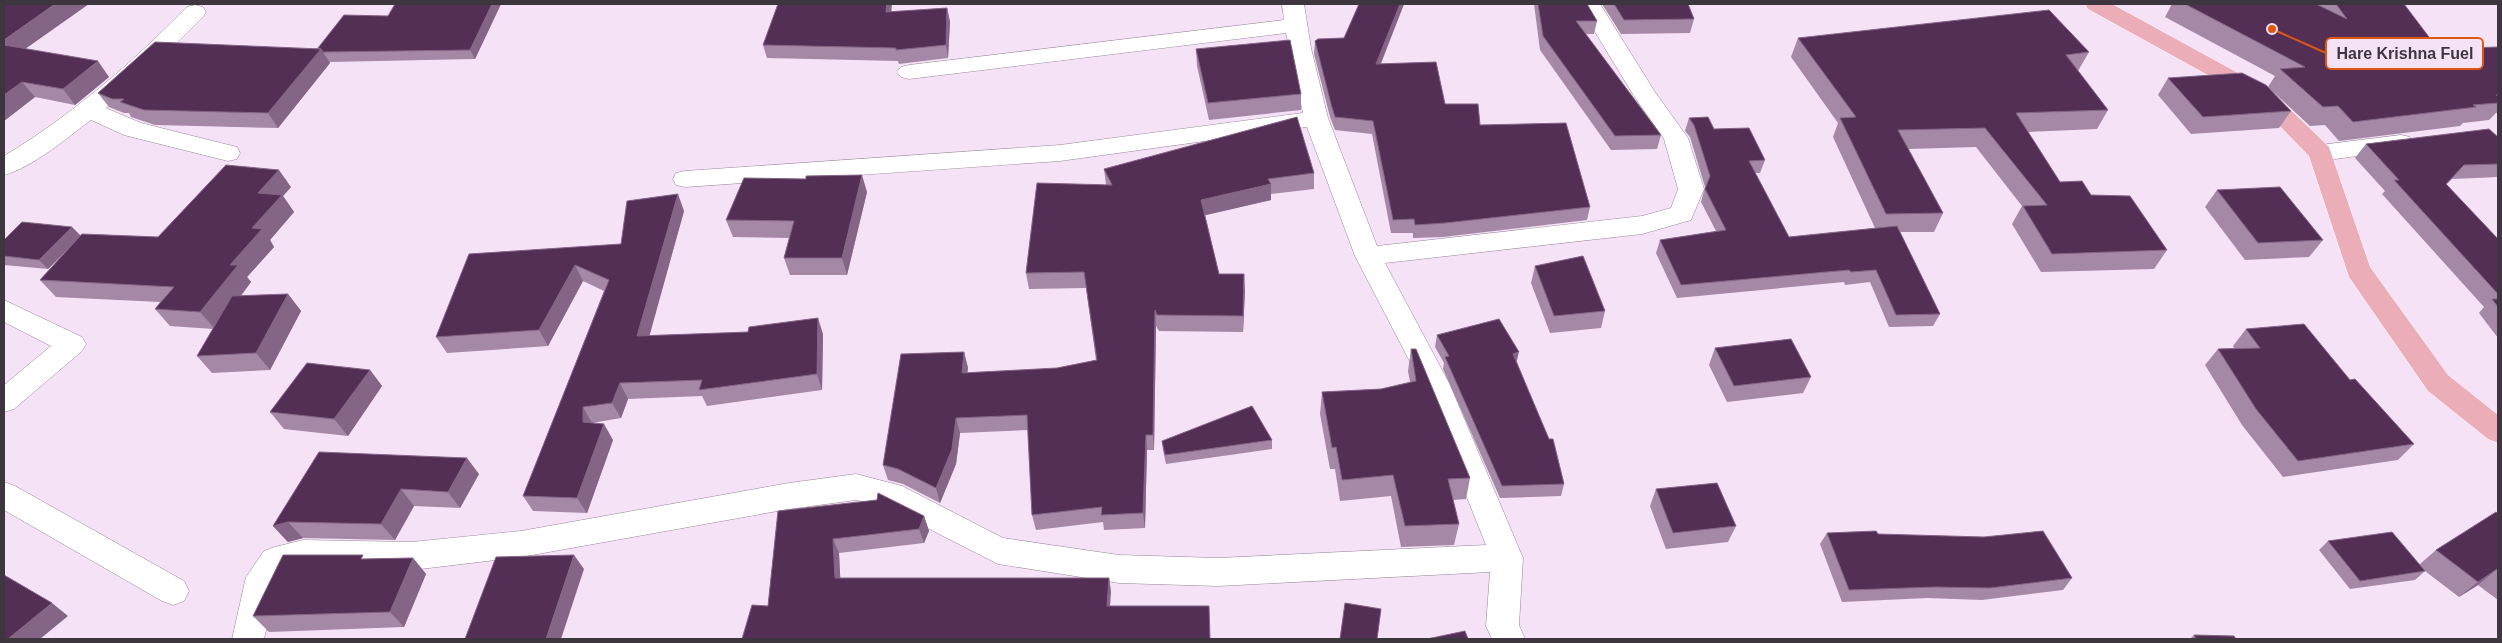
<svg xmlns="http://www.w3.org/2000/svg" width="2502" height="643" font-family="Helvetica,sans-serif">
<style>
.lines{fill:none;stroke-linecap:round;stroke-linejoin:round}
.minor-casing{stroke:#988599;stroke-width:1}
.major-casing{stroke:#fff;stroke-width:1}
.minor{fill:#fff;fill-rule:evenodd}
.major{fill:#ebadb8;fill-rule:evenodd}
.wall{fill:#a488a6}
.shaded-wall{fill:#846586}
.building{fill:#532f55;stroke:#846586}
.leader{fill:none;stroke:#e0570f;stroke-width:2}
.callout-dot{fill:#e0570f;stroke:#f6e2f7;stroke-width:2}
.callout{fill:#f6e2f7;stroke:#e0570f;stroke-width:2}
.callout-label{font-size:16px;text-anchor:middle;font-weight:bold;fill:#3e363f}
</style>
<rect width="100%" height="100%" fill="#f6e2f7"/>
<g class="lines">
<g class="minor-casing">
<g id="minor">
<polygon points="1282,4 1304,4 1311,48 1328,118 1377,246 1642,216 1671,208 1678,189 1664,139 1634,96 1578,4 1600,4 1655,92 1688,138 1704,189 1691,220 1642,234 1385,263 1449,383 1523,558 1519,625 1525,639 1492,639 1486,626 1490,572 1218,586 1119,583 998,564 884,506 856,500 789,509 521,557 412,570 303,568 285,572 277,582 264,639 232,639 246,577 264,551 275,547 303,540 412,542 521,531 789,483 856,474 902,486 1003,538 1119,555 1218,558 1486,545 1421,383 1355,256 1307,127 1060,161 685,187 676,185 673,179 676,173 685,171 1060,145 1303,113 1286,33 909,79 901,77 897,72 901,67 909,65 1284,20"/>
<path d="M195,5L203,7L206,12L203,17L159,61L106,108L141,123L237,147L240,153L237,159L228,161L124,135L91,120C68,137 32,168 4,175V156C72,115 131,64 187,7Z"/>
<polygon points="2401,135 2410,137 2413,143 2410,149 2320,161 2311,159 2308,153 2311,147 2320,145"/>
<polygon points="4,300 82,337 86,344 82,351 14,409 4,412 4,385 51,346 4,322"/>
<polygon points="4,482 15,486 184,581 189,591 184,601 173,605 162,601 4,510"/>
</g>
</g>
<g class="major-casing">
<polygon id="major" points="2085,4 2112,4 2271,91 2329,147 2370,267 2448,375 2498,415 2498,443 2488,439 2428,391 2349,277 2309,156 2255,101 2088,9"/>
</g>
<use href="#minor" class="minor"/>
<use href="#major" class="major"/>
</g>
<g class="wall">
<polygon points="501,4 475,59 329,62 330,63 278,128 155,125 131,117 129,113 124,113 109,107 98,93 318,48 388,16"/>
<polygon points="1404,4 1381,64 1480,125 1590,207 1587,220 1443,237 1413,238 1413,233 1391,233 1372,134 1335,130 1330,117 1314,54 1315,41 1344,38"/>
<polygon points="1534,4 1587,4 1597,21 1594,34 1586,34 1661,135 1657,149 1611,150 1540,50"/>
<polygon points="1602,4 1688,4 1694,19 1690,33 1621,34"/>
<polygon points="2172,4 2404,4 2438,49 2498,47 2498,113 2496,113 2489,120 2463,123 2460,126 2339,141 2325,125 2310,126 2268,87 2275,76 2165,17"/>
<polygon points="947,8 950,22 948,58 899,64 898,61 767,58 763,45 891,12"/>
<polygon points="1798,38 2089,52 2078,71 2108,110 2097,129 2028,132 2060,182 2091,195 2167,250 2154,269 2041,272 2012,224 2022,206 1976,147 1908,149 1943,213 1934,232 1900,232 1940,314 1933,326 1889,327 1870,282 1845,285 1844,282 1677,298 1656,253 1660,240 1716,231 1701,202 1705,187 1690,137 1685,131 1689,118 1714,129 1765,160 1760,173 1755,173 1789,237 1875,228 1833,137 1838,123 1791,57"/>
<polygon points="26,49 109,77 75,105 35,97 4,121"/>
<polygon points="1196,49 1301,94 1301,110 1209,120 1197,66"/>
<polygon points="2168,78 2291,111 2279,128 2191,134 2158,95"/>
<polygon points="2498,137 2498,177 2452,179 2446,185 2498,239 2498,338 2479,313 2484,307 2382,194 2385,191 2355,158 2366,144"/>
<polygon points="1104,169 1314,173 1314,189 1271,194 1271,200 1205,215 1219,274 1245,290 1243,332 1159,331 1156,326 1154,450 1147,450 1145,528 1104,530 1103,522 1036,530 1032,515 1028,430 960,433 956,464 940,503 903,484 888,480 883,465 964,352 968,368 967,373 1057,368 1096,360 1086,288 1029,289 1026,273 1106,185"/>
<polygon points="291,187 283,196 294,212 270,240 274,247 247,277 251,282 241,296 288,294 301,311 270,370 212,373 197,356 213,329 170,326 155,309 160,302 56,297 40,280 74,243 48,269 4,265 4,240 72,227 80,236 158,237"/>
<polygon points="2217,190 2323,240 2309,257 2245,260 2205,207"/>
<polygon points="867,192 847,275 790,275 784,258 789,238 733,237 726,220"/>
<polygon points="684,211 649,335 823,334 822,390 707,406 702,396 628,399 621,418 592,423 613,440 587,513 533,511 523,496 604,291 583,281 548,346 447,353 436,337 469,254 621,244"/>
<polygon points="1535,266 1605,311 1601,328 1550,333 1531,283"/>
<polygon points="2246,329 2350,380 2414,444 2398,460 2283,477 2242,425 2205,365 2218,349 2234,348 2233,346"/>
<polygon points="1437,335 1517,362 1564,484 1561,496 1500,498 1443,369 1444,363 1435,347"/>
<polygon points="1715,348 1811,377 1803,393 1727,402 1709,365"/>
<polygon points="1411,349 1470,478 1466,499 1453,500 1459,524 1454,545 1401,547 1391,496 1340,501 1335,469 1330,469 1320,414 1322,392 1381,389 1410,382 1408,371"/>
<polygon points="370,370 382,386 348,436 284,429 270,412"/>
<polygon points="1272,440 1272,449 1166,464 1163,450 1162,441"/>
<polygon points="319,452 479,474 460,508 414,506 395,540 303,538 288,542 273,526"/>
<polygon points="1656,489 1736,526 1728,542 1666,549 1650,506"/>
<polygon points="778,511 924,516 929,531 924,543 839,553 840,578 1109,578 1111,592 768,606"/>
<polygon points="2498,514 2498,600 2478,585 2459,597 2425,571 2415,580 2350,589 2319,550 2328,541 2420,564 2436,550"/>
<polygon points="1827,533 1878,534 2072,578 2063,590 1982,600 1927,598 1842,602 1820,544"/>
<polygon points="413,558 426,574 404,627 269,632 253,616 367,559"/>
<polygon points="2194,635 2236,639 2190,639"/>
</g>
<g class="shaded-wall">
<polygon points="55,4 89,4 11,59 4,51 4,40"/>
<polygon points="492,4 501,4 475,59 470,50"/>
<polygon points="887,4 892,4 890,26 886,12"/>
<polygon points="1400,4 1404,4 1375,77 1376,64"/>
<polygon points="947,8 950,22 948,58 946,45"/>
<polygon points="321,49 330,63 278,128 268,113"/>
<polygon points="98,61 109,77 75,105 63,89"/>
<polygon points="22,82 35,97 4,121 4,95"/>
<polygon points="279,170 291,187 283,196 294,212 270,240 274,247 247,277 251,282 215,329 200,312 252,228 258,193"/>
<polygon points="862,175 867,192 847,275 842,258"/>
<polygon points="1271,184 1271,200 1202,216 1201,200"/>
<polygon points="678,194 684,211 645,352 637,336"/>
<polygon points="72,227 81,236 48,269 39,260"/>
<polygon points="575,265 583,281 548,346 539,330"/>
<polygon points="1244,274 1245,290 1243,332 1243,316"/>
<polygon points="288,294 301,311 270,370 256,353"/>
<polygon points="1155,310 1156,326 1154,450 1153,435"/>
<polygon points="818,318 823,334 822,390 817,374"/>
<polygon points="964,352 968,368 965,388 962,373"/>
<polygon points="1519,352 1516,364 1513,354"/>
<polygon points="370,370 382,386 348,436 334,419"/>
<polygon points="620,383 628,399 621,418 612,403"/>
<polygon points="583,407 592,423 583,422"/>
<polygon points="956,418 960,433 956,464 940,503 936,488"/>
<polygon points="604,424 613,440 587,513 577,498"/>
<polygon points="1146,435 1147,450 1145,528 1143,513"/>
<polygon points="467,458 479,474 460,508 448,492"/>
<polygon points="401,489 414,506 395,540 381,524"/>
<polygon points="924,516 929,531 924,543 919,529"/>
<polygon points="288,522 303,538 288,542 273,526"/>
<polygon points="833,539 839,553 841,592 835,578"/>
<polygon points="574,555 584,569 561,639 546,639"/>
<polygon points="413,558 426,574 404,627 390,612"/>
<polygon points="2497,569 2478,585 2459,597 2478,582"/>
<polygon points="1109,578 1111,592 1109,620 1107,606"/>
<polygon points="52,603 68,616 40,639 8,639"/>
</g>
<g class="building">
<polygon points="4,4 55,4 4,40"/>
<polygon points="395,4 492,4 470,50 323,52 321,49 318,48 344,15 388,16"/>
<polygon points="778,4 887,4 886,12 947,8 946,45 896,50 896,48 763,45"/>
<polygon points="1359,4 1400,4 1376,64 1436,62 1445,104 1478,104 1480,125 1566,123 1590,207 1445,223 1415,225 1414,219 1393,220 1373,121 1335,117 1331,104 1315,41 1318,39 1344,38"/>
<polygon points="1538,4 1587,4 1597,21 1576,21 1661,135 1615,136 1543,36"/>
<polygon points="1614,4 1688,4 1694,19 1624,20"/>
<polygon points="2185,4 2316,4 2347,19 2336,4 2404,4 2438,49 2498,47 2498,95 2496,95 2498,97 2498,103 2473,105 2476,107 2353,122 2338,106 2323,107 2280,69 2305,67"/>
<polygon points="2049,10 2089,52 2066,55 2108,110 2016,113 2060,182 2082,181 2091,195 2130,196 2167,250 2052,254 2023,206 2047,205 1985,128 1898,130 1943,213 1886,214 1840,118 1856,117 1798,38"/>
<polygon points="1290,40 1301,94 1208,103 1196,49"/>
<polygon points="155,42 321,49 268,113 144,110 120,102 124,99 112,99 98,93"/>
<polygon points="4,45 98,61 63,89 22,82 4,95"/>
<polygon points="2242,73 2266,85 2291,111 2203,117 2168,78"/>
<polygon points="1297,117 1314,173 1268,179 1271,184 1201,200 1219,274 1244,274 1243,316 1157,315 1155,310 1153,435 1146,435 1143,513 1101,515 1102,507 1032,515 1027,415 956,418 952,449 936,488 898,469 883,465 901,354 964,352 962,373 1057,368 1097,360 1084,272 1026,273 1037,183 1112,185 1104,169"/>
<polygon points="1708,117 1714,129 1749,128 1765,160 1749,161 1789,237 1897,226 1940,314 1896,315 1876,270 1851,272 1849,270 1681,285 1660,240 1726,230 1705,189 1710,176 1694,125 1689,118"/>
<polygon points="2489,129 2498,137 2498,164 2464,165 2446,184 2498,239 2498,294 2394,180 2399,180 2366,144"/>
<polygon points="226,165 279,170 258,193 282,195 252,228 262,229 230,265 238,265 200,312 155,309 174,287 40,280 82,234 158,237"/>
<polygon points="862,175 842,258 784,258 794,221 726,220 744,178 806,179 806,176"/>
<polygon points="2280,187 2323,240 2258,243 2217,190"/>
<polygon points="678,194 637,336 748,332 749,327 818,318 817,374 699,390 702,380 620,383 612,403 583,407 583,422 604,424 577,498 523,496 609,280 575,265 539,330 436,337 469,254 621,244 627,201"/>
<polygon points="22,222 72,227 39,260 4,256 4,240"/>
<polygon points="1583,256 1605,311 1554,316 1535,266"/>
<polygon points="288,294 256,353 197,356 232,296"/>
<polygon points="2492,299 2498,299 2498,307"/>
<polygon points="1499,319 1519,352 1513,354 1549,439 1553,439 1564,484 1502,486 1445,357 1449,356 1437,335"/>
<polygon points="2304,324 2350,380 2355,379 2414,444 2298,461 2256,409 2218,349 2260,348 2246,329"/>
<polygon points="1791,339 1811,377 1734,386 1715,348"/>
<polygon points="1411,349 1416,349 1470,478 1448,479 1459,524 1405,526 1393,475 1342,480 1336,447 1332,448 1322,392 1381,389 1416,381"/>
<polygon points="307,363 370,370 334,419 270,412"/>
<polygon points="1252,406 1272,440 1165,455 1162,441"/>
<polygon points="319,452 467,458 448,492 401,489 381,524 288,522 273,526"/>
<polygon points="1717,483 1736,526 1673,533 1656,489"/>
<polygon points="878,493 924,516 919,529 833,539 835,578 1109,578 1107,606 1209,606 1210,639 742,639 752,605 768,606 778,511 877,500"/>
<polygon points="2496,512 2498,514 2498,570 2497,569 2478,582 2436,550"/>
<polygon points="1876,531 1878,534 1984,537 2043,531 2072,578 1990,588 1935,587 1849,590 1827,533"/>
<polygon points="2392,532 2425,571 2360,581 2328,541"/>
<polygon points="283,555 363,555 361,559 413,558 390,612 253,616"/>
<polygon points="574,555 546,639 465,639 496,557"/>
<polygon points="4,575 52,603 8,639 4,639"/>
<polygon points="1345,603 1381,609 1377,639 1340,639"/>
<polygon points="1465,631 1468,639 1427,639"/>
<polygon points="2194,635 2234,636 2236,639 2196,639"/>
</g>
<path class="leader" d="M2272 29L2326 53"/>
<circle class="callout-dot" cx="2272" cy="29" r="5"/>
<rect class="callout" x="2326" y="38" width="157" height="31" rx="5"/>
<g class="callout-label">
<text x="2405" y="59">Hare Krishna Fuel</text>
</g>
<rect width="2502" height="643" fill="none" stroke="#3e363f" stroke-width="10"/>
</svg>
